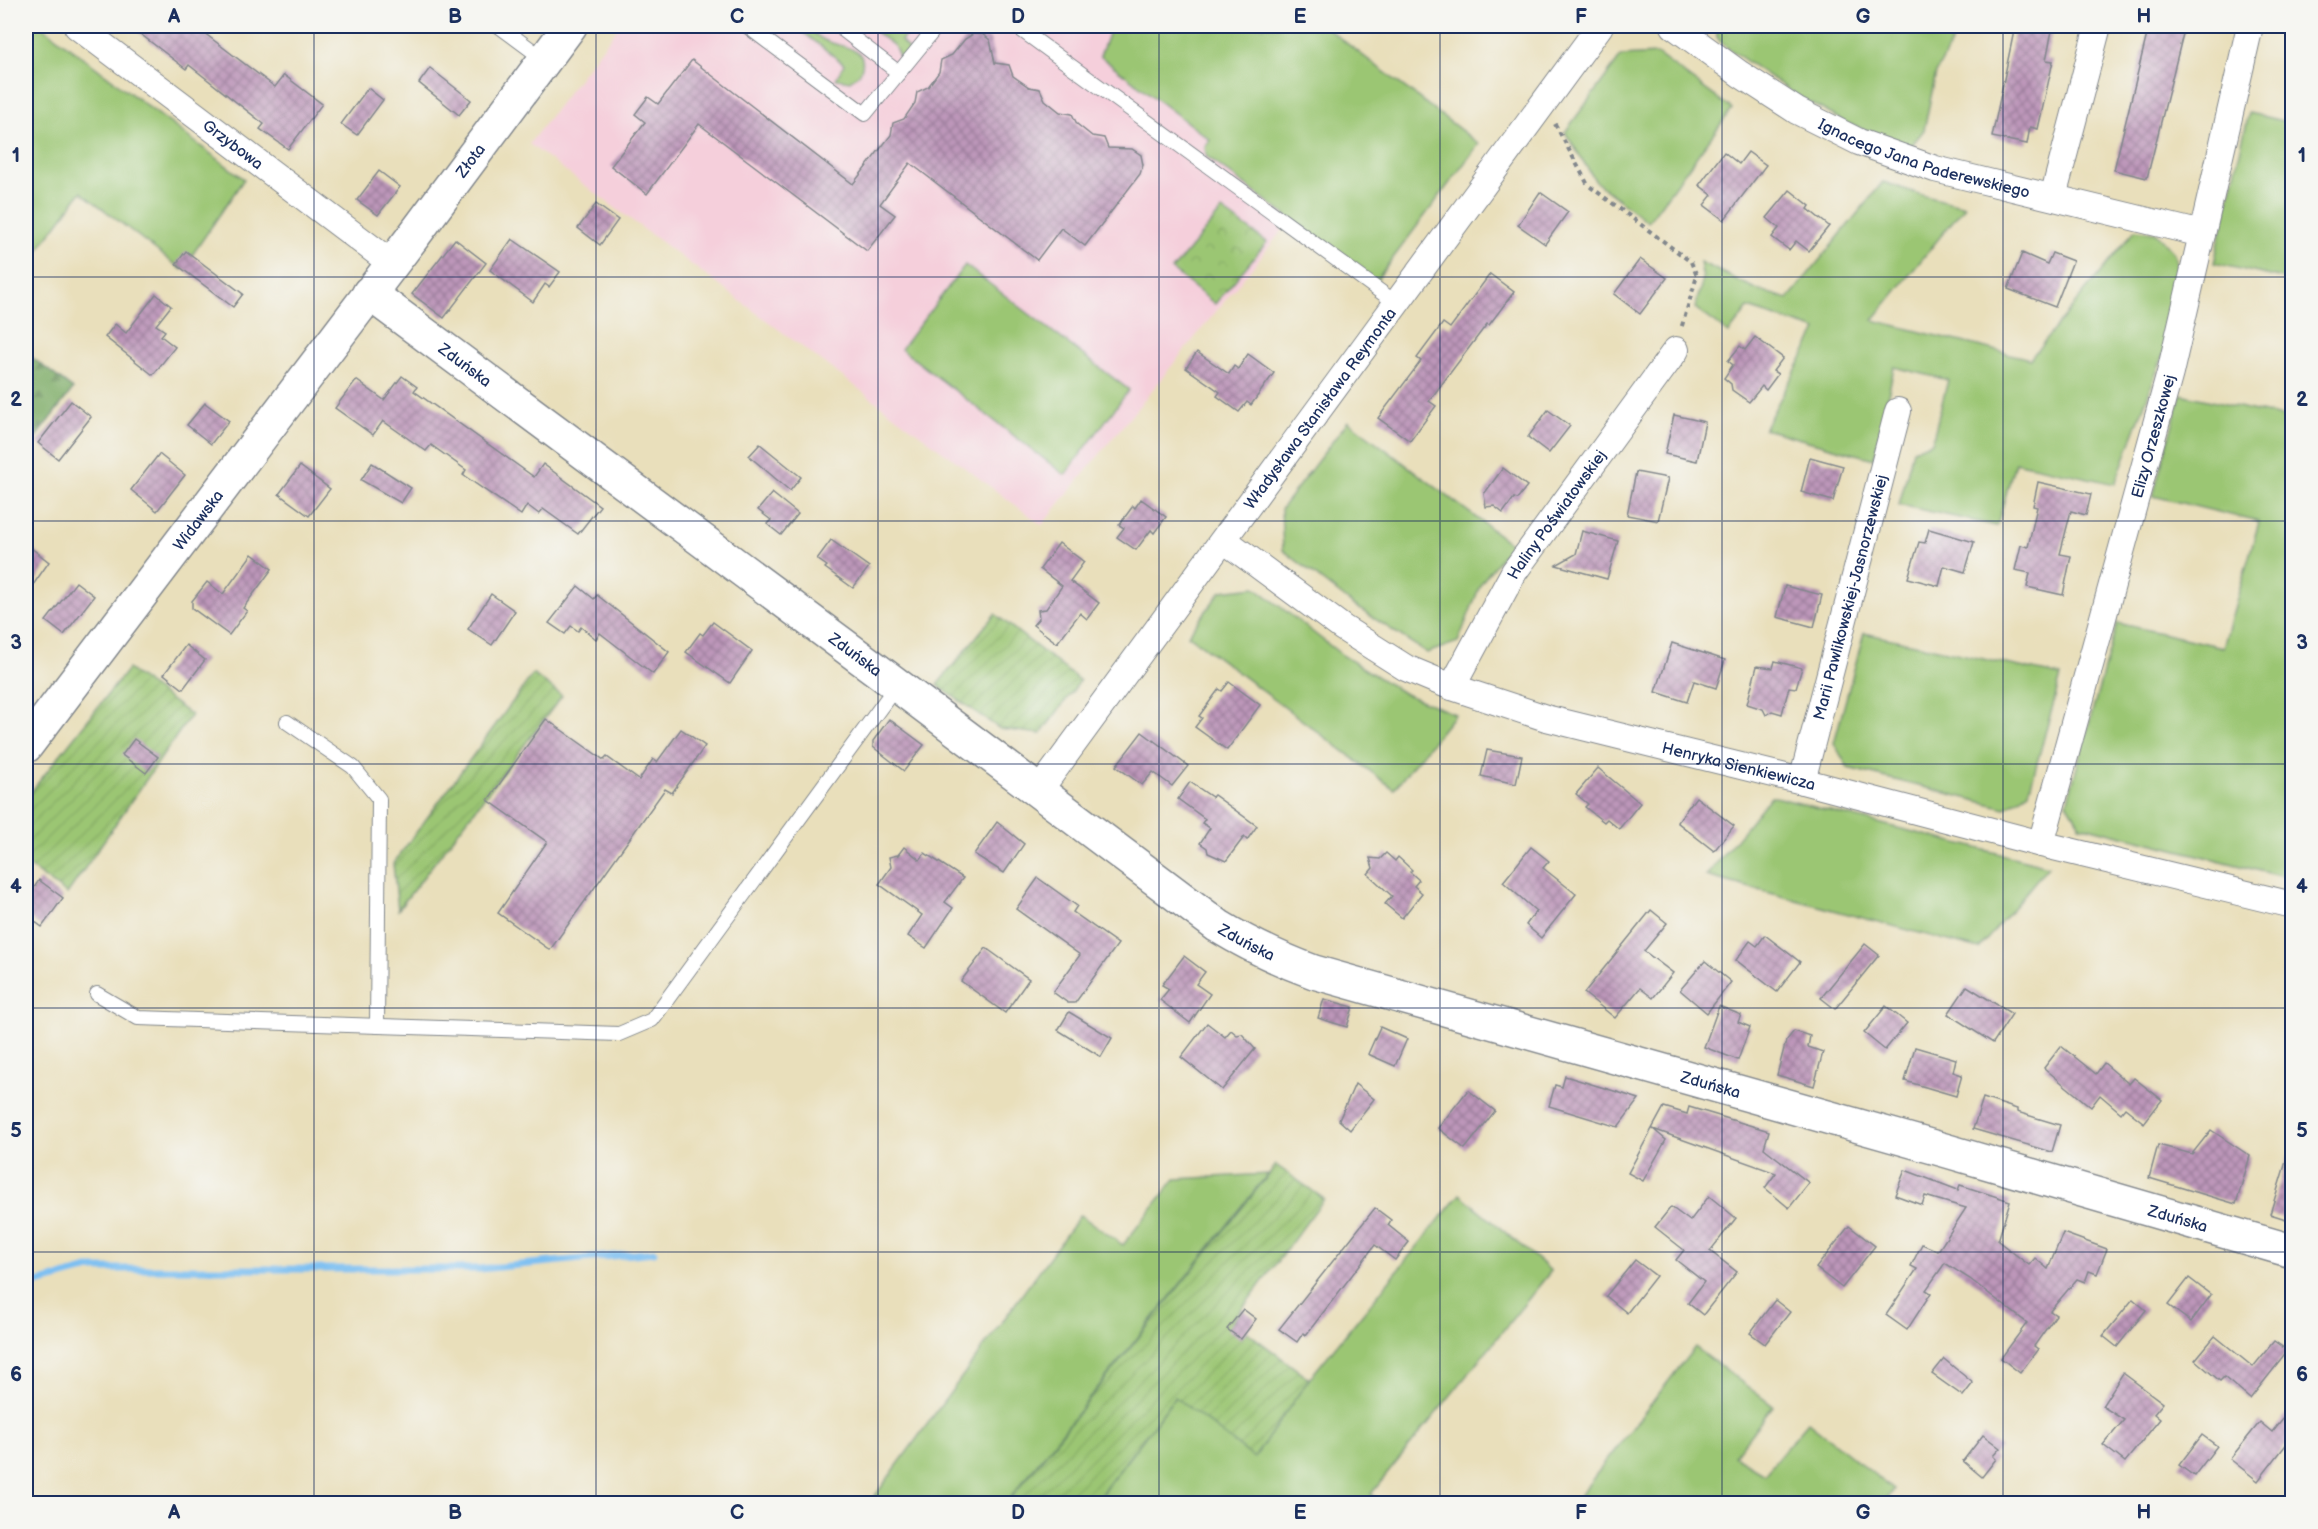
<svg xmlns="http://www.w3.org/2000/svg" width="2318" height="1529" font-family="'Balsamiq Sans',sans-serif">
<style>
.built{fill:#f5cfdb}
.grass{fill:#9bc673;stroke:#5b7a68;stroke-width:1.5}
.forest{fill:url(#forest-firs);stroke:#4c6d62;stroke-width:1.5}
.park{fill:url(#park-crowns);stroke:#5b7a68;stroke-width:1.5}
.garden{fill:url(#garden-furrows);stroke:#5b7a68;stroke-width:1.5}
.lines{fill:none;stroke-linecap:round;stroke-linejoin:round}
.stream{stroke:#7cbff2;stroke-width:7}
.building{fill:url(#building-cross-hatch)}
.lane-casing{stroke:#82878c;stroke-width:16}
.street-casing{stroke:#82878c;stroke-width:28}
.secondary-casing{stroke:#82878c;stroke-width:36}
.path{stroke:#82878c;stroke-width:4;stroke-dasharray:4.5 4.5;stroke-linecap:butt}
.lane{stroke:#fff;stroke-width:14}
.street{stroke:#fff;stroke-width:26}
.secondary{stroke:#fff;stroke-width:33}
.grid{fill:none;stroke:#1b2f5e;stroke-width:1.5;stroke-opacity:0.55}
.labels{text-anchor:middle;stroke-width:5;stroke-linejoin:round;paint-order:stroke}
.street-label{font-size:16px;fill:#1b2f5e;stroke:#f6f6f2}
.neatline{fill:none;stroke:#1b2f5e;stroke-width:2}
.grid-label{font-size:20px;text-anchor:middle;font-weight:bold;fill:#1b2f5e}
</style>
<defs>
<pattern id="forest-firs" width="22" height="20" patternUnits="userSpaceOnUse" patternTransform="scale(1.5)"><rect width="22" height="20" fill="#7cab65"/><path d="M5 1l3.5 6h-7zM16 11l3.5 6h-7z" fill="#658c56"/></pattern>
<pattern id="park-crowns" width="20" height="18" patternUnits="userSpaceOnUse" patternTransform="scale(1.5)"><rect width="20" height="18" fill="#9bc673"/><path d="M2 6a3 3 0 1 1 6 0M12 15a3 3 0 1 1 6 0" fill="none" stroke="#85aa66"/></pattern>
<pattern id="garden-furrows" width="10" height="10" patternUnits="userSpaceOnUse" patternTransform="scale(1.5)"><rect width="10" height="10" fill="#9bc673"/><path d="M-1 1l2-2M0 10L10 0M9 11l2-2" fill="none" stroke="#85aa66"/></pattern>
<pattern id="building-cross-hatch" width="8" height="8" patternUnits="userSpaceOnUse" patternTransform="scale(1.5)"><rect width="8" height="8" fill="#bd97ba"/><path d="M0 0l8 8M0 8l8-8" fill="none" stroke="#997c9a"/></pattern>
</defs>
<rect width="100%" height="100%" fill="#f6f6f2"/>
<filter id="ink" filterUnits="userSpaceOnUse"><feTurbulence type="fractalNoise" baseFrequency=".0167" numOctaves="2"/><feDisplacementMap in="SourceGraphic" scale="12" xChannelSelector="R" yChannelSelector="G"/><feConvolveMatrix kernelMatrix="1 2 1 2 8 2 1 2 1" color-interpolation-filters="sRGB"/></filter>
<filter id="wash" filterUnits="userSpaceOnUse"><feTurbulence type="fractalNoise" baseFrequency=".008" numOctaves="4" result="noise"/><feDisplacementMap in="SourceGraphic" scale="24" xChannelSelector="R" yChannelSelector="G"/><feGaussianBlur stdDeviation="1.35" result="paint"/><feColorMatrix in="noise" values="0 0 0 0 0 0 0 0 0 0 0 0 0 0 0 0 0 1.4 0 .05"/><feComposite in="paint" operator="in"/></filter>
<g filter="url(#wash)">
<rect width="100%" height="100%" fill="#e9dfbb"/>
<polygon class="built" points="619,26 1111,26 1321,183 1042,525 529,144"/>
<g class="grass">
<polygon points="26,26 41,26 244,179 182,270 81,192 31,260 26,256"/>
<path d="M795,26C811,25 811,33 824,40C839,48 872,45 860,73L850,81L836,79L844,64Z"/>
<polygon points="868,26 913,26 901,41 912,54 906,58 900,58 894,46"/>
<polygon points="1111,26 1324,26 1479,144 1375,282 1206,156 1205,147 1210,140 1100,56"/>
<polygon points="1717,26 1960,26 1936,73 1924,130 1910,147 1847,123 1796,95 1722,44 1717,37"/>
<polygon points="1657,54 1732,109 1648,222 1596,182 1565,132 1621,56"/>
<polygon points="2249,113 2292,123 2292,281 2214,263"/>
<polygon points="1883,182 1925,196 1965,206 1873,320 2030,359 2135,230 2155,232 2174,253 2181,283 2179,312 2115,484 2015,462 1997,526 1899,505 1913,450 1932,442 1948,380 1894,367 1874,459 1764,429 1817,330 1748,308 1729,333 1695,308 1703,279 1700,262 1758,290 1788,299"/>
<polygon points="965,265 1129,390 1065,475 901,349"/>
<polygon points="2181,394 2291,419 2292,418 2292,879 2080,825 2067,803 2117,623 2223,647 2259,522 2153,496"/>
<polygon points="1348,421 1511,544 1481,583 1458,642 1427,653 1352,604 1283,550 1281,509"/>
<polygon points="1255,587 1342,655 1405,694 1455,714 1394,789 1188,635 1221,591"/>
<polygon points="1864,633 2061,676 2029,792 2005,808 1848,768 1834,743"/>
<polygon points="1771,796 2048,866 1979,949 1706,876"/>
<polygon points="1268,1174 1006,1503 869,1504 1080,1215 1123,1245 1175,1179"/>
<polygon points="1460,1194 1551,1271 1371,1494 1382,1503 1094,1504 1175,1397 1254,1457 1309,1379"/>
<polygon points="1695,1347 1773,1406 1734,1456 1764,1474 1808,1422 1894,1490 1883,1504 1574,1503"/>
</g>
<polygon class="forest" points="26,353 73,389 26,450"/>
<polygon class="park" points="1222,210 1267,242 1215,304 1172,270"/>
<g class="garden">
<polygon points="995,614 1080,681 1041,734 1000,729 937,685"/>
<polygon points="128,669 191,715 67,894 26,864 26,798"/>
<polygon points="533,674 562,696 398,910 393,864"/>
<polygon points="1276,1165 1324,1199 1233,1321 1309,1379 1254,1458 1175,1397 1094,1503 1006,1504"/>
</g>
<g class="lines">
<polyline class="stream" points="26,1286 89,1269 479,1269 654,1252"/>
</g>
<g id="blocks">
<g class="building">
<polygon points="130,26 195,26 275,87 284,75 322,104 288,149 260,129 264,124 189,65 186,69"/>
<polygon points="2015,26 2053,26 2046,60 2053,61 2038,129 2030,127 2027,144 1992,137"/>
<polygon points="2149,26 2185,26 2147,178 2114,170"/>
<polygon points="973,34 982,34 990,40 995,63 1009,65 1013,76 1029,87 1040,89 1045,100 1060,112 1072,114 1077,124 1092,136 1104,138 1108,148 1132,149 1141,155 1143,165 1140,174 1085,246 1061,228 1037,260 910,163 880,204 895,215 867,251 699,124 647,194 611,166 645,122 635,114 648,97 658,104 692,60 853,184 891,135 893,123 904,119 915,103 917,92 928,87 939,72 941,60 952,55 965,39"/>
<polygon points="430,68 471,100 459,115 419,83"/>
<polygon points="368,88 383,100 357,135 341,124"/>
<polygon points="1724,152 1739,164 1748,152 1766,165 1724,220 1704,205 1712,195 1699,185"/>
<polygon points="379,171 400,187 378,215 357,200"/>
<polygon points="1790,190 1810,206 1808,209 1829,226 1809,251 1796,241 1789,250 1772,237 1779,228 1767,218"/>
<polygon points="1540,192 1568,212 1545,244 1518,225"/>
<polygon points="596,204 618,220 600,245 578,228"/>
<polygon points="455,239 486,263 444,318 412,294"/>
<polygon points="512,239 560,272 549,287 545,284 533,302 490,270"/>
<polygon points="186,251 243,294 233,307 176,264"/>
<polygon points="2022,253 2047,264 2052,253 2073,261 2055,307 2008,289"/>
<polygon points="1640,259 1667,278 1640,314 1614,294"/>
<polygon points="1490,274 1514,292 1489,325 1487,324 1429,401 1436,406 1410,441 1378,418 1421,361 1417,358 1443,323 1450,328"/>
<polygon points="156,294 171,306 156,325 165,331 161,336 175,347 153,375 105,337 115,324 126,333"/>
<polygon points="1755,337 1783,358 1773,371 1778,374 1766,390 1762,386 1749,402 1732,390 1731,384 1724,378 1733,365 1728,361 1740,346 1745,350"/>
<polygon points="1197,352 1229,374 1234,366 1238,369 1248,354 1274,373 1251,405 1247,402 1239,412 1217,396 1220,392 1186,368"/>
<polygon points="402,376 417,387 414,391 534,477 543,464 600,506 578,534 543,509 539,514 527,505 521,515 463,475 466,470 431,445 426,451 383,421 373,435 335,408 356,380 384,400"/>
<polygon points="71,401 91,417 58,459 38,443"/>
<polygon points="205,403 229,421 211,444 187,425"/>
<polygon points="1548,410 1570,426 1549,453 1528,437"/>
<polygon points="1674,415 1705,422 1697,461 1665,454"/>
<polygon points="760,444 801,477 790,491 749,456"/>
<polygon points="159,454 185,475 157,511 131,490"/>
<polygon points="1810,457 1843,466 1833,501 1801,492"/>
<polygon points="372,463 411,488 401,503 361,480"/>
<polygon points="300,466 330,489 309,516 279,494"/>
<polygon points="1503,468 1527,486 1517,499 1514,498 1503,513 1494,506 1486,507 1484,494"/>
<polygon points="1636,472 1668,478 1658,521 1627,515"/>
<polygon points="2038,482 2091,494 2086,515 2071,511 2060,554 2071,556 2063,595 2027,587 2030,573 2015,570 2021,545 2028,547 2037,507 2033,506"/>
<polygon points="772,493 798,514 781,535 767,524 771,520 758,510"/>
<polygon points="1141,499 1166,517 1154,533 1151,530 1136,550 1117,537 1124,528 1119,525 1133,506 1135,508"/>
<polygon points="1929,529 1974,542 1965,572 1944,566 1939,586 1908,578 1919,542 1925,543"/>
<polygon points="1582,531 1618,541 1607,579 1556,565 1576,554"/>
<polygon points="831,540 869,567 853,588 825,568 827,566 817,559"/>
<polygon points="1059,543 1084,562 1070,581 1099,603 1087,619 1080,613 1057,643 1033,625 1039,618 1038,610 1046,609 1062,586 1040,569"/>
<polygon points="26,544 49,562 26,595"/>
<polygon points="252,554 272,569 243,608 247,611 229,635 192,608 192,601 207,582 223,594"/>
<polygon points="76,582 94,596 64,635 46,621"/>
<polygon points="578,586 594,599 597,595 669,652 653,674 600,633 596,639 581,627 578,631 571,626 565,634 549,623"/>
<polygon points="1785,586 1822,595 1814,627 1777,617"/>
<polygon points="491,594 515,611 492,645 468,629"/>
<polygon points="713,622 752,651 730,683 686,652 700,633 703,635"/>
<polygon points="1672,643 1725,660 1716,688 1694,681 1687,702 1656,692"/>
<polygon points="186,645 205,660 183,689 164,674"/>
<polygon points="1775,661 1802,668 1796,688 1789,687 1782,714 1772,711 1766,715 1763,709 1747,704 1757,666 1773,668"/>
<polygon points="1229,682 1260,705 1227,750 1195,727 1202,718 1199,716 1219,689 1222,691"/>
<polygon points="546,719 604,760 607,757 639,780 653,759 657,762 681,729 705,746 672,793 665,789 550,950 498,913 547,842 488,800"/>
<polygon points="889,719 924,745 904,771 873,747 873,741"/>
<polygon points="1142,732 1188,766 1172,786 1153,772 1142,785 1116,766"/>
<polygon points="134,739 158,757 146,773 122,755"/>
<polygon points="1487,750 1522,756 1516,784 1481,776"/>
<polygon points="1598,768 1640,803 1619,829 1607,819 1604,822 1585,807 1588,804 1576,794"/>
<polygon points="1190,782 1212,797 1214,795 1257,826 1247,840 1244,837 1226,861 1208,853 1207,848 1200,843 1210,828 1202,823 1205,819 1178,799"/>
<polygon points="1696,797 1734,826 1714,851 1677,822"/>
<polygon points="997,822 1024,844 1004,873 974,854"/>
<polygon points="904,847 920,860 925,853 963,878 945,902 953,908 926,948 908,936 922,915 879,884 891,867 889,857 898,855"/>
<polygon points="1531,847 1549,861 1543,868 1576,894 1541,938 1526,925 1536,911 1503,882"/>
<polygon points="1386,853 1395,861 1398,857 1412,870 1410,872 1419,880 1414,886 1422,893 1402,918 1385,904 1392,896 1368,874 1373,868 1370,858 1380,859"/>
<polygon points="1038,878 1077,906 1073,912 1118,944 1075,1003 1068,1003 1053,992 1080,955 1016,909"/>
<polygon points="39,880 63,898 42,927 26,915 26,900"/>
<polygon points="1651,910 1667,923 1644,951 1673,973 1653,998 1640,988 1615,1018 1584,993"/>
<polygon points="1765,935 1800,962 1777,992 1736,960 1750,941 1757,946"/>
<polygon points="1865,944 1879,955 1835,1009 1821,998"/>
<polygon points="986,948 1029,979 1005,1013 961,981"/>
<polygon points="1184,956 1205,972 1196,984 1210,994 1190,1023 1160,1000 1169,989 1162,985"/>
<polygon points="1705,961 1731,982 1707,1013 1680,990"/>
<polygon points="1967,986 2012,1014 1993,1043 1948,1014"/>
<polygon points="1324,999 1353,1007 1347,1027 1318,1018"/>
<polygon points="1719,1006 1741,1015 1738,1022 1750,1027 1738,1060 1704,1047"/>
<polygon points="1886,1006 1907,1023 1885,1050 1864,1033"/>
<polygon points="1069,1012 1112,1038 1101,1057 1058,1030"/>
<polygon points="1207,1023 1225,1037 1231,1030 1237,1035 1242,1034 1255,1049 1222,1090 1181,1057"/>
<polygon points="1380,1027 1407,1039 1395,1066 1368,1054"/>
<polygon points="1794,1031 1810,1036 1808,1047 1823,1052 1814,1086 1777,1075 1786,1041"/>
<polygon points="2061,1046 2096,1074 2104,1063 2129,1084 2134,1078 2162,1100 2144,1123 2125,1108 2121,1113 2100,1095 2091,1107 2044,1068"/>
<polygon points="1915,1047 1956,1059 1953,1072 1962,1075 1956,1096 1905,1081"/>
<polygon points="1565,1076 1614,1091 1639,1099 1618,1127 1549,1106 1555,1085 1562,1087"/>
<polygon points="1355,1084 1374,1099 1350,1130 1339,1120"/>
<polygon points="1468,1090 1495,1111 1465,1149 1438,1128"/>
<polygon points="1983,1098 2017,1109 2017,1112 2060,1125 2052,1152 1973,1129"/>
<polygon points="1664,1107 1687,1114 1689,1107 1769,1131 1764,1148 1809,1183 1789,1208 1765,1188 1776,1173 1653,1129 1666,1140 1643,1181 1628,1173"/>
<polygon points="2211,1130 2250,1156 2236,1204 2149,1178 2158,1145 2192,1154"/>
<polygon points="2288,1155 2292,1155 2292,1221 2270,1214"/>
<polygon points="1905,1170 1958,1190 1960,1185 2010,1201 1998,1241 2029,1265 2035,1258 2048,1269 2063,1233 2107,1249 2097,1274 2089,1271 2085,1282 2077,1279 2050,1311 2056,1315 2034,1346 2038,1349 2020,1373 2001,1358 2027,1323 1970,1279 1945,1263 1926,1290 1931,1293 1907,1330 1886,1315 1917,1269 1911,1266 1922,1244 1938,1251 1966,1208 1925,1196 1922,1205 1895,1195"/>
<polygon points="1709,1196 1736,1218 1710,1251 1737,1272 1703,1315 1688,1303 1704,1282 1676,1260 1684,1250 1655,1227 1671,1207 1690,1221"/>
<polygon points="1375,1208 1391,1220 1388,1225 1409,1242 1395,1260 1375,1245 1306,1335 1303,1333 1297,1342 1279,1329"/>
<polygon points="1849,1226 1875,1246 1842,1288 1816,1268"/>
<polygon points="1635,1260 1656,1276 1627,1313 1606,1296"/>
<polygon points="2189,1278 2211,1295 2191,1322 2168,1305"/>
<polygon points="2133,1299 2146,1310 2117,1347 2103,1336"/>
<polygon points="1775,1300 1790,1312 1765,1344 1750,1333"/>
<polygon points="1243,1309 1256,1319 1241,1339 1227,1329"/>
<polygon points="2215,1336 2253,1367 2274,1341 2288,1351 2250,1399 2224,1377 2220,1381 2195,1360"/>
<polygon points="1944,1359 1973,1383 1963,1396 1932,1374"/>
<polygon points="2123,1373 2163,1403 2154,1414 2160,1419 2125,1462 2103,1445 2124,1420 2102,1406"/>
<polygon points="2292,1407 2292,1437 2258,1481 2230,1459 2260,1422 2272,1432"/>
<polygon points="1983,1435 2000,1448 1993,1456 1996,1459 1982,1477 1963,1461"/>
<polygon points="2202,1435 2217,1446 2194,1476 2179,1465"/>
</g>
</g>
</g>
<g filter="url(#ink)">
<use href="#blocks" fill-opacity="0" stroke="#82878c" stroke-width="1.5"/>
<g class="lines">
<g class="lane-casing">
<g id="lane">
<polyline points="499,26 545,60"/>
<polyline points="747,26 865,114 937,26"/>
<polyline points="838,26 899,73"/>
<polyline points="1016,26 1396,303"/>
<polyline points="287,722 353,767 379,799 377,1026"/>
<polyline points="97,994 138,1018 619,1034 652,1020 897,685"/>
</g>
</g>
<g class="street-casing">
<g id="street">
<path id="s1" d="M77,26L391,263"/>
<path id="s2" d="M1674,26L1740,74L1797,111L1859,142L1935,169L2202,234"/>
<polyline points="2053,197 2098,26"/>
<path id="s3" d="M1224,540L1343,628L1406,668L1452,687L1546,718L1802,781L2041,844L2292,905"/>
<path id="s4" d="M1452,687L1514,572L1676,350"/>
<path id="s5" d="M1802,781L1898,411"/>
<path id="s6" d="M1038,792L1600,26"/>
<path id="s7" d="M2041,844L2170,373L2250,26"/>
</g>
</g>
<g class="secondary-casing">
<g id="secondary">
<path id="s8" d="M369,293L877,670L1218,926C1249,945 1279,959 1314,972L1944,1150L2292,1251"/>
<path id="s9" d="M26,746L415,234L570,26"/>
</g>
</g>
<polyline class="path" points="1555,124 1588,185 1691,262 1697,276 1681,329"/>
<use href="#lane" class="lane"/>
<use href="#street" class="street"/>
<use href="#secondary" class="secondary"/>
</g>
</g>
<path class="grid" d="M314,26V1504M596,26V1504M878,26V1504M1159,26V1504M1440,26V1504M1722,26V1504M2003,26V1504M26,277H2292M26,521H2292M26,764H2292M26,1008H2292M26,1252H2292"/>
<g class="labels">
<g class="street-label">
<text dy="6" stroke="none"><textPath href="#s1" startOffset="196">Grzybowa</textPath></text>
<text dy="6" stroke="none"><textPath href="#s2" startOffset="286">Ignacego Jana Paderewskiego</textPath></text>
<text dy="6" stroke="none"><textPath href="#s9" startOffset="735">Złota</textPath></text>
<text dy="6" stroke="none"><textPath href="#s8" startOffset="120">Zduńska</textPath></text>
<text dy="6" stroke="none"><textPath href="#s6" startOffset="476">Władysława Stanisława Reymonta</textPath></text>
<text dy="6" stroke="none"><textPath href="#s7" startOffset="423">Elizy Orzeszkowej</textPath></text>
<text dy="6" stroke="none"><textPath href="#s4" startOffset="202">Haliny Poświatowskiej</textPath></text>
<text dy="6" stroke="none"><textPath href="#s9" startOffset="284">Widawska</textPath></text>
<text dy="6" stroke="none"><textPath href="#s5" startOffset="190">Marii Pawlikowskiej-Jasnorzewskiej</textPath></text>
<text dy="6" stroke="none"><textPath href="#s8" startOffset="606">Zduńska</textPath></text>
<text dy="6" stroke="none"><textPath href="#s3" startOffset="570">Henryka Sienkiewicza</textPath></text>
<text dy="6" stroke="none"><textPath href="#s8" startOffset="1092">Zduńska</textPath></text>
<text dy="6" stroke="none"><textPath href="#s8" startOffset="1578">Zduńska</textPath></text>
<text dy="6" stroke="none"><textPath href="#s8" startOffset="2064">Zduńska</textPath></text>
</g>
</g>
<rect width="2318" height="1529" fill="none" stroke="#f6f6f2" stroke-width="66"/>
<rect x="33" y="33" width="2252" height="1463" class="neatline"/>
<g class="grid-label">
<text x="174" y="23">A</text>
<text x="455" y="23">B</text>
<text x="737" y="23">C</text>
<text x="1018" y="23">D</text>
<text x="1300" y="23">E</text>
<text x="1581" y="23">F</text>
<text x="1863" y="23">G</text>
<text x="2144" y="23">H</text>
<text x="16" y="162">1</text>
<text x="2302" y="162">1</text>
<text x="16" y="406">2</text>
<text x="2302" y="406">2</text>
<text x="16" y="649">3</text>
<text x="2302" y="649">3</text>
<text x="16" y="893">4</text>
<text x="2302" y="893">4</text>
<text x="16" y="1137">5</text>
<text x="2302" y="1137">5</text>
<text x="16" y="1381">6</text>
<text x="2302" y="1381">6</text>
<text x="174" y="1519">A</text>
<text x="455" y="1519">B</text>
<text x="737" y="1519">C</text>
<text x="1018" y="1519">D</text>
<text x="1300" y="1519">E</text>
<text x="1581" y="1519">F</text>
<text x="1863" y="1519">G</text>
<text x="2144" y="1519">H</text>
</g>
</svg>
